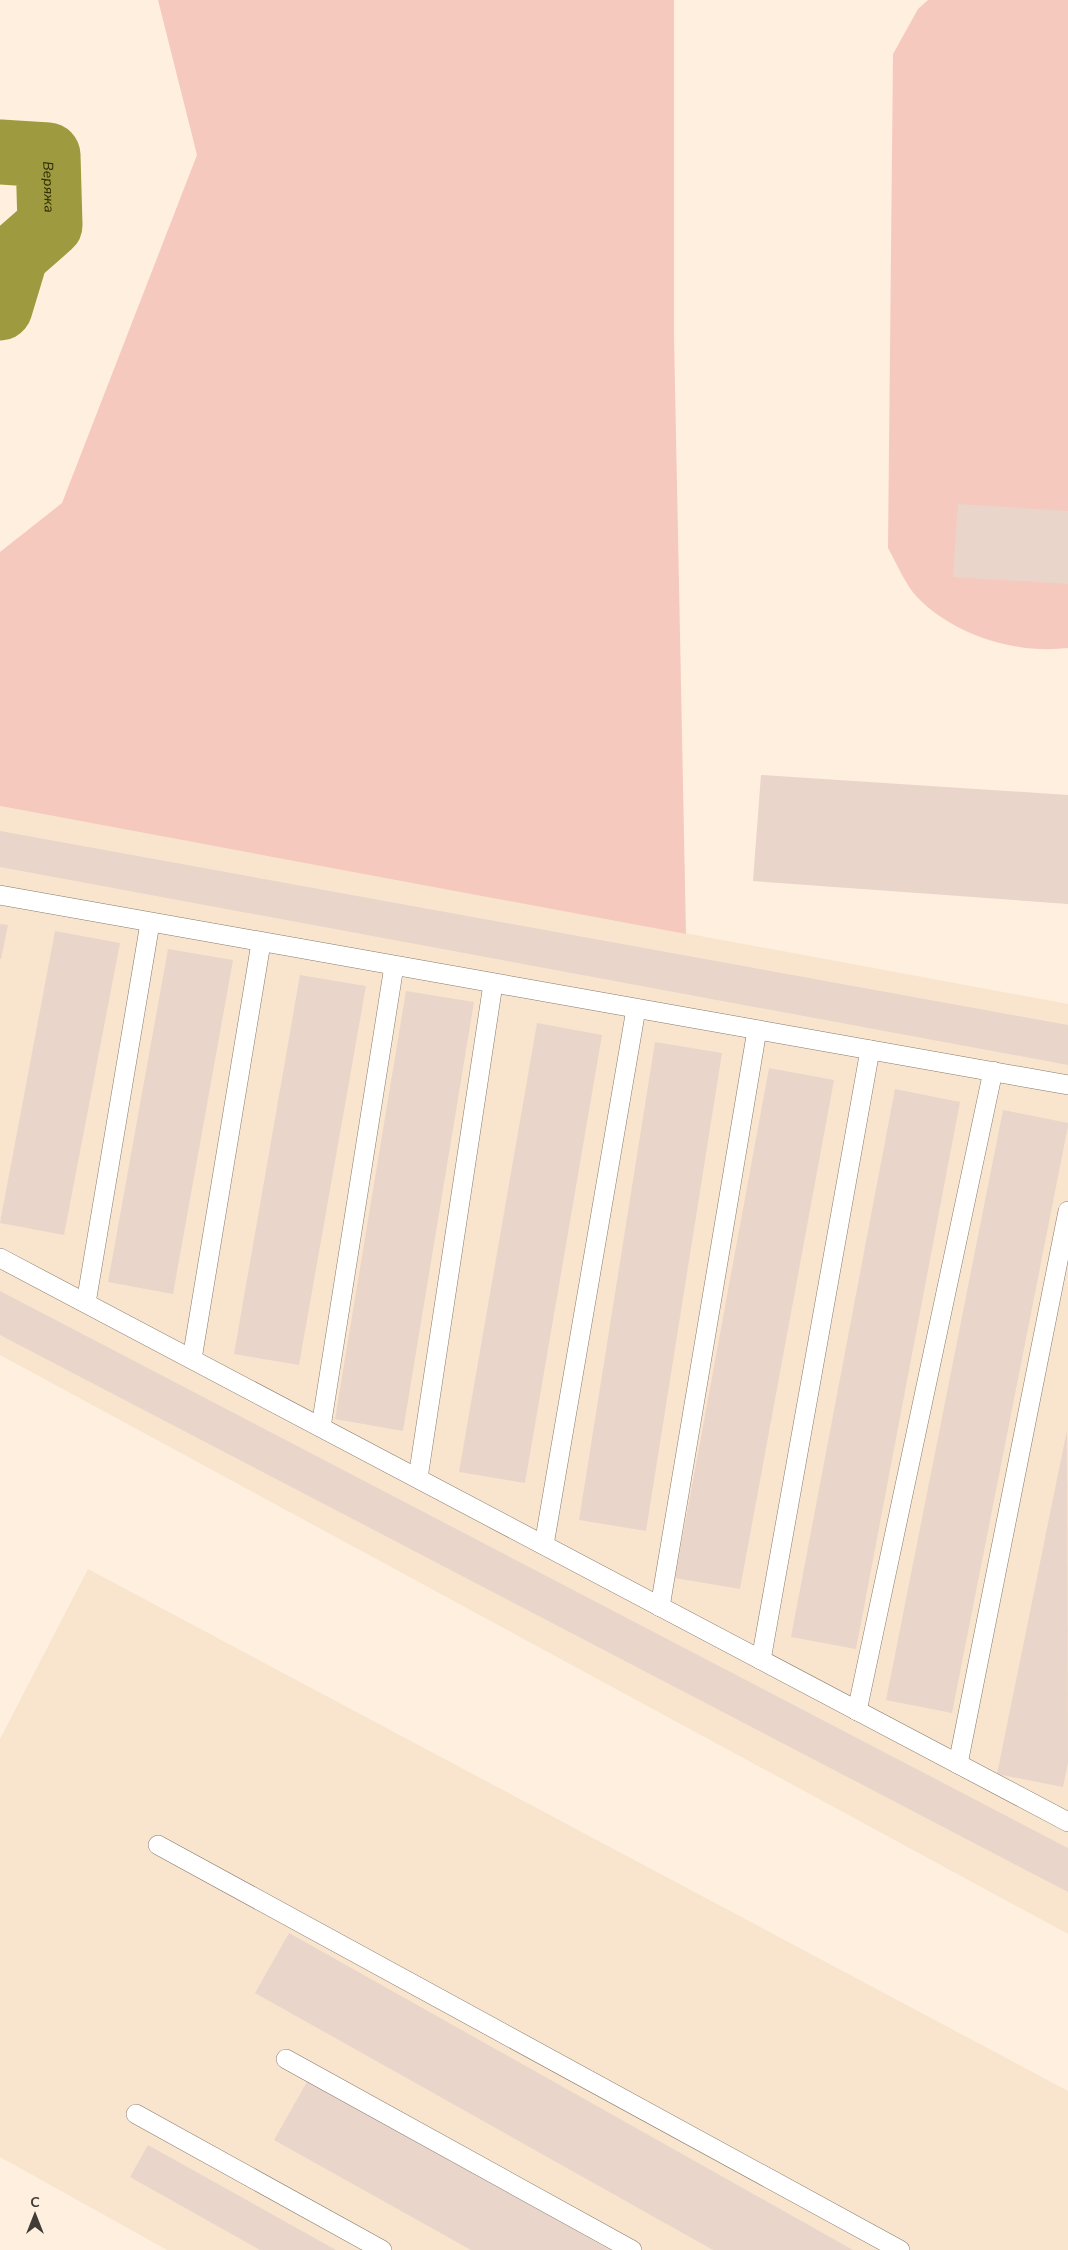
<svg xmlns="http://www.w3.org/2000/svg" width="1068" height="2250" font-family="'Nunito Sans',sans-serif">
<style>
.built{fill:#f9e5ce}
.green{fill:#f6c9bf}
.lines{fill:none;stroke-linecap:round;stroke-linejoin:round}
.river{stroke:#9d9a3f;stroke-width:65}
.building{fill:#e9d5ca}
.service-casing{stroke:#86796b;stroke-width:20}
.service{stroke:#fff;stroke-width:19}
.labels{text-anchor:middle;stroke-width:4;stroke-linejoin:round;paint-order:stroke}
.water-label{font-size:14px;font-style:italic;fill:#2c2b03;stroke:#feefdf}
</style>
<rect width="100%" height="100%" fill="#feefdf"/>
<g class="built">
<polygon points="0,806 1068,1004 1068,1934 0,1355"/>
<polygon points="88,1569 1068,2091 1068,2250 167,2250 0,2157 0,1739"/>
</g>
<g class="green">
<polygon points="158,0 674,0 674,335 686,934 0,806 0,552 62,503 197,155"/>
<path d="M928,0H1068V648C1015,654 955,636 917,597C906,586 896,562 888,548L893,54L918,9Z"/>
</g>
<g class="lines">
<path class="river" id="s1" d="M0,152L48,155L50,225L16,255L0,308"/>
</g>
<g class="building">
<polygon points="958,504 1068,511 1068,584 953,577"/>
<polygon points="761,775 1068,795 1068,904 753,881"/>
<polygon points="0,831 1068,1025 1068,1065 0,867"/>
<polygon points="0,924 8,925 1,959 0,959"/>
<polygon points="55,931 120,943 64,1235 0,1223"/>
<polygon points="168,949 233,960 173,1294 108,1282"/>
<polygon points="300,975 366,986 299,1365 234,1354"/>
<polygon points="406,991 474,1002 403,1431 335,1419"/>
<polygon points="537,1023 602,1035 525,1483 459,1472"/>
<polygon points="655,1042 722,1053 646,1531 579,1520"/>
<polygon points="769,1068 834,1080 740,1589 675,1578"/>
<polygon points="895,1089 960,1102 856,1649 791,1637"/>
<polygon points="1003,1110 1068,1123 1068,1126 952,1713 886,1700"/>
<polygon points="0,1291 1068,1848 1068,1892 0,1335"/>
<polygon points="1067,1430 1068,1763 1063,1787 997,1774"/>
<polygon points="289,1933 853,2250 713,2250 255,1993"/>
<polygon points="308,2080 610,2250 471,2250 274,2140"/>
<polygon points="148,2145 336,2250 260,2250 130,2177"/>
</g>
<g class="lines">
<g class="service-casing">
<g id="service">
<polyline points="0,895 1068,1085"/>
<polyline points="0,1258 1068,1822"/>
<polyline points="86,1303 150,923"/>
<polyline points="192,1359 261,943"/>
<polyline points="321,1427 394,966"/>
<polyline points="418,1478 493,984"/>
<polyline points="544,1545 636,1009"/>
<polyline points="660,1607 757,1030"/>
<polyline points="761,1660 870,1050"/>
<polyline points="857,1711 993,1071"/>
<polyline points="958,1764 1068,1211"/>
<polyline points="158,1845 900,2250"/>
<polyline points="286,2059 632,2250"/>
<polyline points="136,2114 382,2250"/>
</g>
</g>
<use href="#service" class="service"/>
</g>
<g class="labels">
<g class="water-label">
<text dy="5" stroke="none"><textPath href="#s1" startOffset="80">Веряжа</textPath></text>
</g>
</g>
<g transform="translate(35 2215)" stroke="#feefdf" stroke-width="4" paint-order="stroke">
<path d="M0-4L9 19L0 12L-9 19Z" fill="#423c36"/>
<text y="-8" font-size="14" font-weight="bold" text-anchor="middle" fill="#423c36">С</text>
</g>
</svg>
